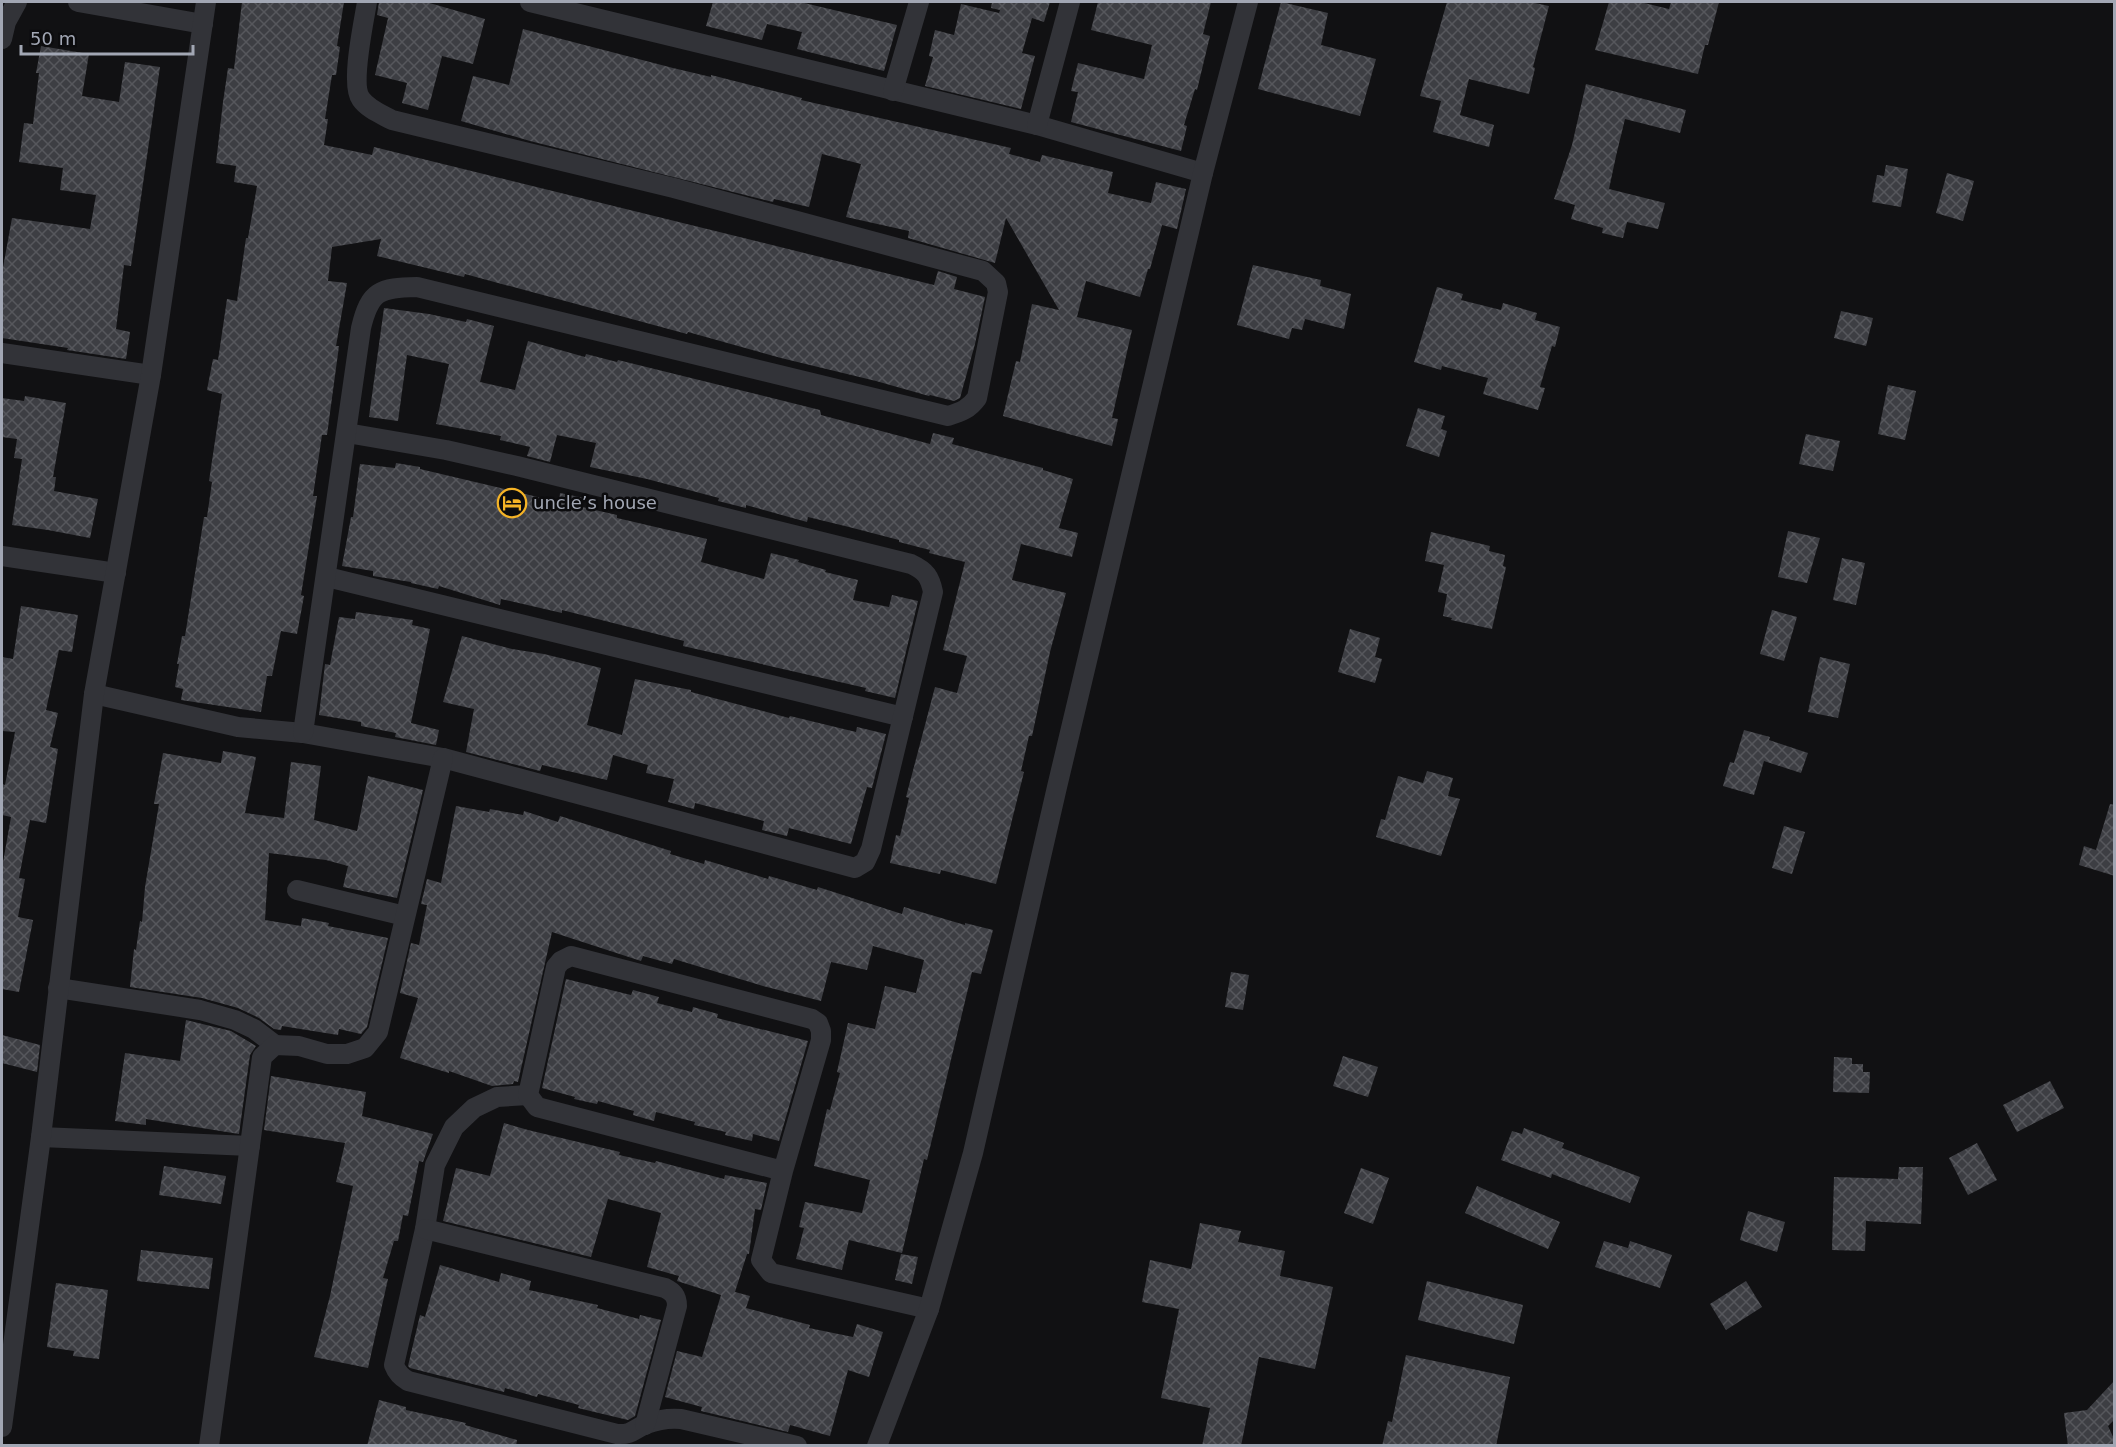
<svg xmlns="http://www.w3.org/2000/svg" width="2116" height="1447" font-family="'DejaVu Sans',sans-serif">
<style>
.building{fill:url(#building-cross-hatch)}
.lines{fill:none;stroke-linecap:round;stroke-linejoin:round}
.street{stroke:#323338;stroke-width:20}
.labels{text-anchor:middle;stroke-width:5;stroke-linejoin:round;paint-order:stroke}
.poi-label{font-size:18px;fill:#a2a7b4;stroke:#0c0c0e;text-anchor:start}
</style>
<defs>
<pattern id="building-cross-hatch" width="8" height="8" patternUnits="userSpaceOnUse" patternTransform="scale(1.5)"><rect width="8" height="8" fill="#3d3e43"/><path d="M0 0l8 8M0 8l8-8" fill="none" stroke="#56575c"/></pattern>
</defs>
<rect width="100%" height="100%" fill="#111113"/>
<g class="building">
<polygon points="242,2 344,2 337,46 340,47 336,75 332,75 325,119 328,119 324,145 372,155 374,147 934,285 938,271 957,277 954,289 985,297 975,344 960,398 954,401 930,395 929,396 876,381 781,358 688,332 687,334 465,274 464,277 377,256 381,239 332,247 328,281 347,283 336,346 339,346 327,435 322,435 313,496 317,496 301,595 304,596 297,634 281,631 272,676 267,676 261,712 181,700 183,689 175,687 179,664 177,664 182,636 185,636 204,517 207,517 212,482 209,481 222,394 207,390 213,359 218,360 227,299 237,301 246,238 248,238 257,186 234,182 236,166 216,163 223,102 228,68 234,69"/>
<polygon points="379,2 426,2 485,19 473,64 442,56 428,110 402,103 407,83 375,75 388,18 377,15"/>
<polygon points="713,2 800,2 897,25 884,71 797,49 802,32 767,24 762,40 706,26"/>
<polygon points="992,2 1050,2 1044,22 1032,18 1022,53 1035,56 1021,109 925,86 933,57 929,56 935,30 954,35 961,4 999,13 1000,10 991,8"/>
<polygon points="1098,2 1211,2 1203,34 1210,36 1197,90 1195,89 1184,125 1187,126 1181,151 1071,122 1078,92 1071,91 1078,63 1144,79 1152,45 1091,30"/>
<polygon points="1281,2 1328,13 1321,45 1376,59 1360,116 1258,89"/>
<polygon points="1447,2 1530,2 1549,6 1533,67 1535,68 1529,94 1469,79 1460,115 1494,125 1489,147 1433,132 1441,101 1420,96"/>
<polygon points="1609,2 1640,2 1669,9 1671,2 1719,2 1708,45 1705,45 1698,74 1595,50"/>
<polygon points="523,29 673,68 711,77 711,75 802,98 801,100 1011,148 1009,154 1040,162 1042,155 1113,172 1108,193 1151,203 1156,182 1186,189 1177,229 1162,225 1150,269 1148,269 1140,297 1086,281 1077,317 1132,330 1112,418 1118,419 1112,446 1003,416 1016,361 1020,362 1032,304 1059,310 1006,218 995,263 908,238 909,231 846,217 861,164 822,154 809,207 774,199 773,202 530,141 461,121 473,76 509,85"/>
<polygon points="41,46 89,54 82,96 119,102 125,62 160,67 131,266 124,265 116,329 130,332 126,359 67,350 68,348 2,338 2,273 12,218 90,229 96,195 60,190 63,168 19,162 24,123 33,124 39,73 36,73"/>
<polygon points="1586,84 1686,110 1680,133 1625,119 1616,156 1609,189 1665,203 1658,229 1627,222 1623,238 1602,233 1603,228 1571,219 1575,205 1554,199 1572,145"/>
<polygon points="1886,165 1908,169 1901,207 1872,202 1877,175 1884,176"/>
<polygon points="1947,173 1974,181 1963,221 1936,213"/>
<polygon points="1253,265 1321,280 1320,286 1351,294 1344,329 1305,319 1302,330 1292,328 1289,339 1237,325"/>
<polygon points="1437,287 1463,294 1461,300 1501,310 1503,303 1537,313 1535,320 1560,327 1555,347 1552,346 1540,387 1545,388 1538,410 1483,394 1488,378 1442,366 1441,370 1414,362"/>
<polygon points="384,308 429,314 466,322 467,319 494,326 480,382 515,390 528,341 585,357 586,354 617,362 618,360 792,403 820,410 821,415 930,444 933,433 954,438 952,444 1043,468 1043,470 1073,479 1059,528 1078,533 1072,557 1021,544 1012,580 1066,593 1050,652 1032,736 1029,736 1021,771 1024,772 996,884 941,870 940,874 890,863 896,835 900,836 909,798 906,797 935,687 957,693 967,656 943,650 965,562 929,553 930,550 899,542 899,540 849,527 808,517 807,522 746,505 746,508 718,501 719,498 647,479 590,467 596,443 557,435 550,462 527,456 530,447 500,440 501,436 436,424 449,364 407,355 398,421 369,417"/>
<polygon points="1841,311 1873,318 1866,346 1834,338"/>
<polygon points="1888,385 1916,391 1905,440 1878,434"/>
<polygon points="25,396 66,403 53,477 56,477 54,491 98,499 90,538 48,530 12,525 22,459 14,458 17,439 2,437 2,398 24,401"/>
<polygon points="1418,408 1445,416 1441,429 1447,431 1439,457 1406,446"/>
<polygon points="1806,434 1840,441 1833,471 1799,464"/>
<polygon points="396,463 420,467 420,469 559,502 560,493 584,498 582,507 617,515 617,518 707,539 701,562 764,579 771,553 799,560 798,562 826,570 825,572 858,580 853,600 889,607 892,595 918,601 895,698 865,691 866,688 683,646 684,641 562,610 562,613 501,599 500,605 439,586 438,589 411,583 411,582 373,576 373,571 342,566 351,517 353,517 360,464 395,468"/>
<polygon points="1788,531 1820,538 1807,583 1778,577"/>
<polygon points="1431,532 1490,546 1489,551 1505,555 1503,566 1506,567 1492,629 1451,620 1452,618 1443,616 1447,594 1438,592 1444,565 1425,561"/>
<polygon points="1842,558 1865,563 1856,605 1833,600"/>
<polygon points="21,606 78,615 72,652 59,650 46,710 58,713 50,747 58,749 46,823 30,820 19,878 25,879 18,917 33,920 19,992 2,989 2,868 11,817 2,815 2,784 5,785 15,732 2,731 2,657 13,659"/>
<polygon points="1772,610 1797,617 1784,661 1760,654"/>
<polygon points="356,612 413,620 412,625 430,629 411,723 439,730 436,745 395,737 396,733 361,726 361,722 319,715 325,664 330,665 339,617 355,619"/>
<polygon points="1350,629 1380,638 1375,657 1382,659 1375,683 1338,672"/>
<polygon points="462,636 512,649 544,654 601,668 587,725 622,735 635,679 691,690 691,692 789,718 790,716 856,732 857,727 886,734 872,788 867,787 851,844 789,828 787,836 762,830 764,821 695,803 694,809 668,802 674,779 646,773 648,765 613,755 607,780 542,765 540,771 466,752 474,709 443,702"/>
<polygon points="1820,657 1850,664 1838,718 1808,712"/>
<polygon points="1744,730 1770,737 1769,740 1808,753 1801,773 1764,761 1754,795 1723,786 1730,762 1734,763"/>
<polygon points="223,751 256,757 245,813 284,818 291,762 321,766 314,820 357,831 368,776 423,790 397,898 343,887 348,866 326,860 269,853 265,920 301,926 302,918 329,923 328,926 388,938 367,1027 361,1034 339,1029 338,1035 282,1026 281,1030 274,1029 259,1018 238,1008 202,998 130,987 134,949 136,950 140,921 142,922 145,887 159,804 154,804 163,753 221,763"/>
<polygon points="1427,771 1453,778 1448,796 1460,799 1441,856 1376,837 1381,819 1385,820 1398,776 1423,783"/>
<polygon points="2110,804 2115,805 2115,876 2079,865 2084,846 2096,850"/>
<polygon points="456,806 489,812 490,809 523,815 524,811 558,822 560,816 671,851 670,854 704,864 705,860 768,879 769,876 817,890 818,887 902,914 904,907 965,925 965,923 993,930 981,974 972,972 927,1160 924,1159 902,1253 849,1240 842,1270 796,1259 804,1228 799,1227 805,1202 862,1213 870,1180 814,1166 827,1109 830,1110 840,1073 837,1072 848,1023 875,1029 885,986 916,993 924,960 873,946 867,970 831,962 821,1001 763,986 674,959 672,964 643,956 641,961 552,932 518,1082 514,1081 513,1084 492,1086 449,1071 449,1073 400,1058 418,998 400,993 411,943 419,945 427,905 421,904 427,879 441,883"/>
<polygon points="1784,826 1805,832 1792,874 1772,868"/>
<polygon points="1231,972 1249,975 1243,1010 1225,1007"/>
<polygon points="566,979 631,995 633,990 659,997 657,1003 692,1012 693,1007 718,1014 717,1018 808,1041 779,1141 753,1134 752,1141 725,1135 726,1132 694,1125 695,1122 656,1112 654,1121 633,1115 634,1111 598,1101 597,1104 574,1099 575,1097 542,1088"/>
<polygon points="186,1020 231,1031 256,1046 250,1055 239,1134 146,1119 146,1125 115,1121 125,1053 180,1061"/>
<polygon points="2,1035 40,1045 37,1072 2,1063"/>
<polygon points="1343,1056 1378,1067 1368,1097 1333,1086"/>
<polygon points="1834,1057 1852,1058 1852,1064 1863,1064 1863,1072 1870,1072 1869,1093 1833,1092"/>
<polygon points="271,1076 366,1092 362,1116 433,1134 423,1162 419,1161 408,1216 403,1215 398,1241 394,1241 383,1278 388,1279 368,1368 314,1357 330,1296 353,1186 336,1182 345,1143 264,1130"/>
<polygon points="2050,1081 2064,1108 2017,1132 2003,1105"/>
<polygon points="504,1123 528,1130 620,1152 619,1155 655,1163 656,1161 724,1179 725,1175 767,1183 761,1210 755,1209 749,1254 747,1254 735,1292 750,1296 746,1308 810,1325 809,1328 853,1337 857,1324 883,1332 869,1377 848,1370 830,1436 790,1425 788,1432 701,1411 702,1407 665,1397 677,1351 702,1357 721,1295 677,1281 679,1276 647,1267 661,1213 608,1199 591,1257 443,1221 456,1168 490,1176"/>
<polygon points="1524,1128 1564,1143 1562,1148 1640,1177 1630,1203 1552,1174 1551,1178 1501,1160 1512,1131 1522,1134"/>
<polygon points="1977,1143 1997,1180 1968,1195 1949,1158"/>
<polygon points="164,1166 226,1176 221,1204 159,1195"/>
<polygon points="1899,1167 1923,1167 1921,1224 1866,1221 1865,1251 1832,1250 1834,1177 1898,1179"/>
<polygon points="1361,1168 1389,1178 1373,1224 1344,1213"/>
<polygon points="1477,1186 1560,1222 1548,1249 1465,1213"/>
<polygon points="1748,1211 1785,1222 1777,1252 1740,1240"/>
<polygon points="1200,1223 1241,1231 1238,1242 1285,1251 1280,1276 1333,1287 1315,1369 1259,1357 1241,1446 1202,1446 1210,1408 1161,1398 1179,1309 1142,1302 1150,1260 1191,1269"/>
<polygon points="1604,1241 1628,1248 1630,1241 1672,1255 1660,1288 1595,1267"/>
<polygon points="141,1250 213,1258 209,1289 137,1281"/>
<polygon points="901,1254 918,1257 912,1284 895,1280"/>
<polygon points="440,1265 499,1282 501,1273 531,1281 529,1290 598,1305 597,1308 639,1319 640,1315 661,1320 635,1416 628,1420 578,1408 579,1405 538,1394 537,1397 505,1388 504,1392 410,1368 408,1366 420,1315 425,1317"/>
<polygon points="1427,1281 1523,1305 1514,1344 1418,1320"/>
<polygon points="1746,1281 1762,1307 1726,1330 1710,1304"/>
<polygon points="56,1283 108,1290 99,1359 73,1356 74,1351 47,1347"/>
<polygon points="1406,1355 1510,1377 1496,1446 1382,1446 1388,1421 1392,1422"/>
<polygon points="2115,1380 2115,1419 2108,1426 2115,1441 2115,1446 2068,1446 2064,1413 2087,1410"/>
<polygon points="379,1400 406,1407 406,1410 466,1423 465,1425 517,1440 516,1446 367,1446"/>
</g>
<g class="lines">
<g class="street">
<polyline points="78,2 203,24"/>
<polyline points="530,2 1037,125 1203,173"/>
<polyline points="2,39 6,22 17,2"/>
<polyline points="893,91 919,2"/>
<polyline points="1037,125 1070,2"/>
<polyline points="2,353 151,375"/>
<polyline points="2,556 116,573"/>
<polyline points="327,577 903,717"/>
<path d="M94,694L238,727L303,733L443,758L855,868L865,862L871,849L933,592C930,577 926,571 911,564L517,466L446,450L347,433"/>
<path d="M303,733L361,328C370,290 380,288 417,287L948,416C961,412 969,409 977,398L998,292L996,283L983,271L674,188L392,120C381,114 368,109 361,99C350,85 364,21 367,2"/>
<polyline points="297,890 405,916"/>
<polyline points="58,988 200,1010 235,1020 254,1029 275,1045"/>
<path d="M528,1095L497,1097L474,1108L454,1127L435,1165L425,1229L394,1365C397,1373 401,1377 408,1381L617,1434C632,1435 634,1429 646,1424C657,1420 670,1418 681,1419L797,1446"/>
<polyline points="41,1137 250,1146"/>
<polyline points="783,1171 537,1107 528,1095 556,967 561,961 571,956 812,1019 818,1023 821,1031 821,1040 783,1171 761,1260 771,1273 929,1309"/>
<path d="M425,1229L665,1288C673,1292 677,1296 677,1306L645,1425"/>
<polyline points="2,1427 41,1137 94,694 151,375 206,2"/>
<polyline points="209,1446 262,1057 275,1045 299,1046 327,1054 347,1054 365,1048 378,1032 443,758"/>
<polyline points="877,1446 929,1309 973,1153 1057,787 1203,173 1248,2"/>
</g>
</g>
<defs>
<g id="hotel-ring" transform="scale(1.5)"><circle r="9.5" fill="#0c0c0e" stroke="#f6b426" stroke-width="1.5"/><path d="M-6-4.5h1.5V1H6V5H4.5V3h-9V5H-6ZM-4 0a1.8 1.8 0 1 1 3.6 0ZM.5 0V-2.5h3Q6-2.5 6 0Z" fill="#f6b426"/></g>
</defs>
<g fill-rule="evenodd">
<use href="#hotel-ring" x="512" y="503"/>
</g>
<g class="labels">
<g class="poi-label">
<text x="533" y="509">uncle’s house</text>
</g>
</g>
<rect width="2116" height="1447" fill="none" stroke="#a2a7b4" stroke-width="6"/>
<path d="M21 45v9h172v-9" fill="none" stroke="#a2a7b4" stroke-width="3"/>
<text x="30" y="45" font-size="18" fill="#a2a7b4" stroke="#0c0c0e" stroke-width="4.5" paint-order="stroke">50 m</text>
</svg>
